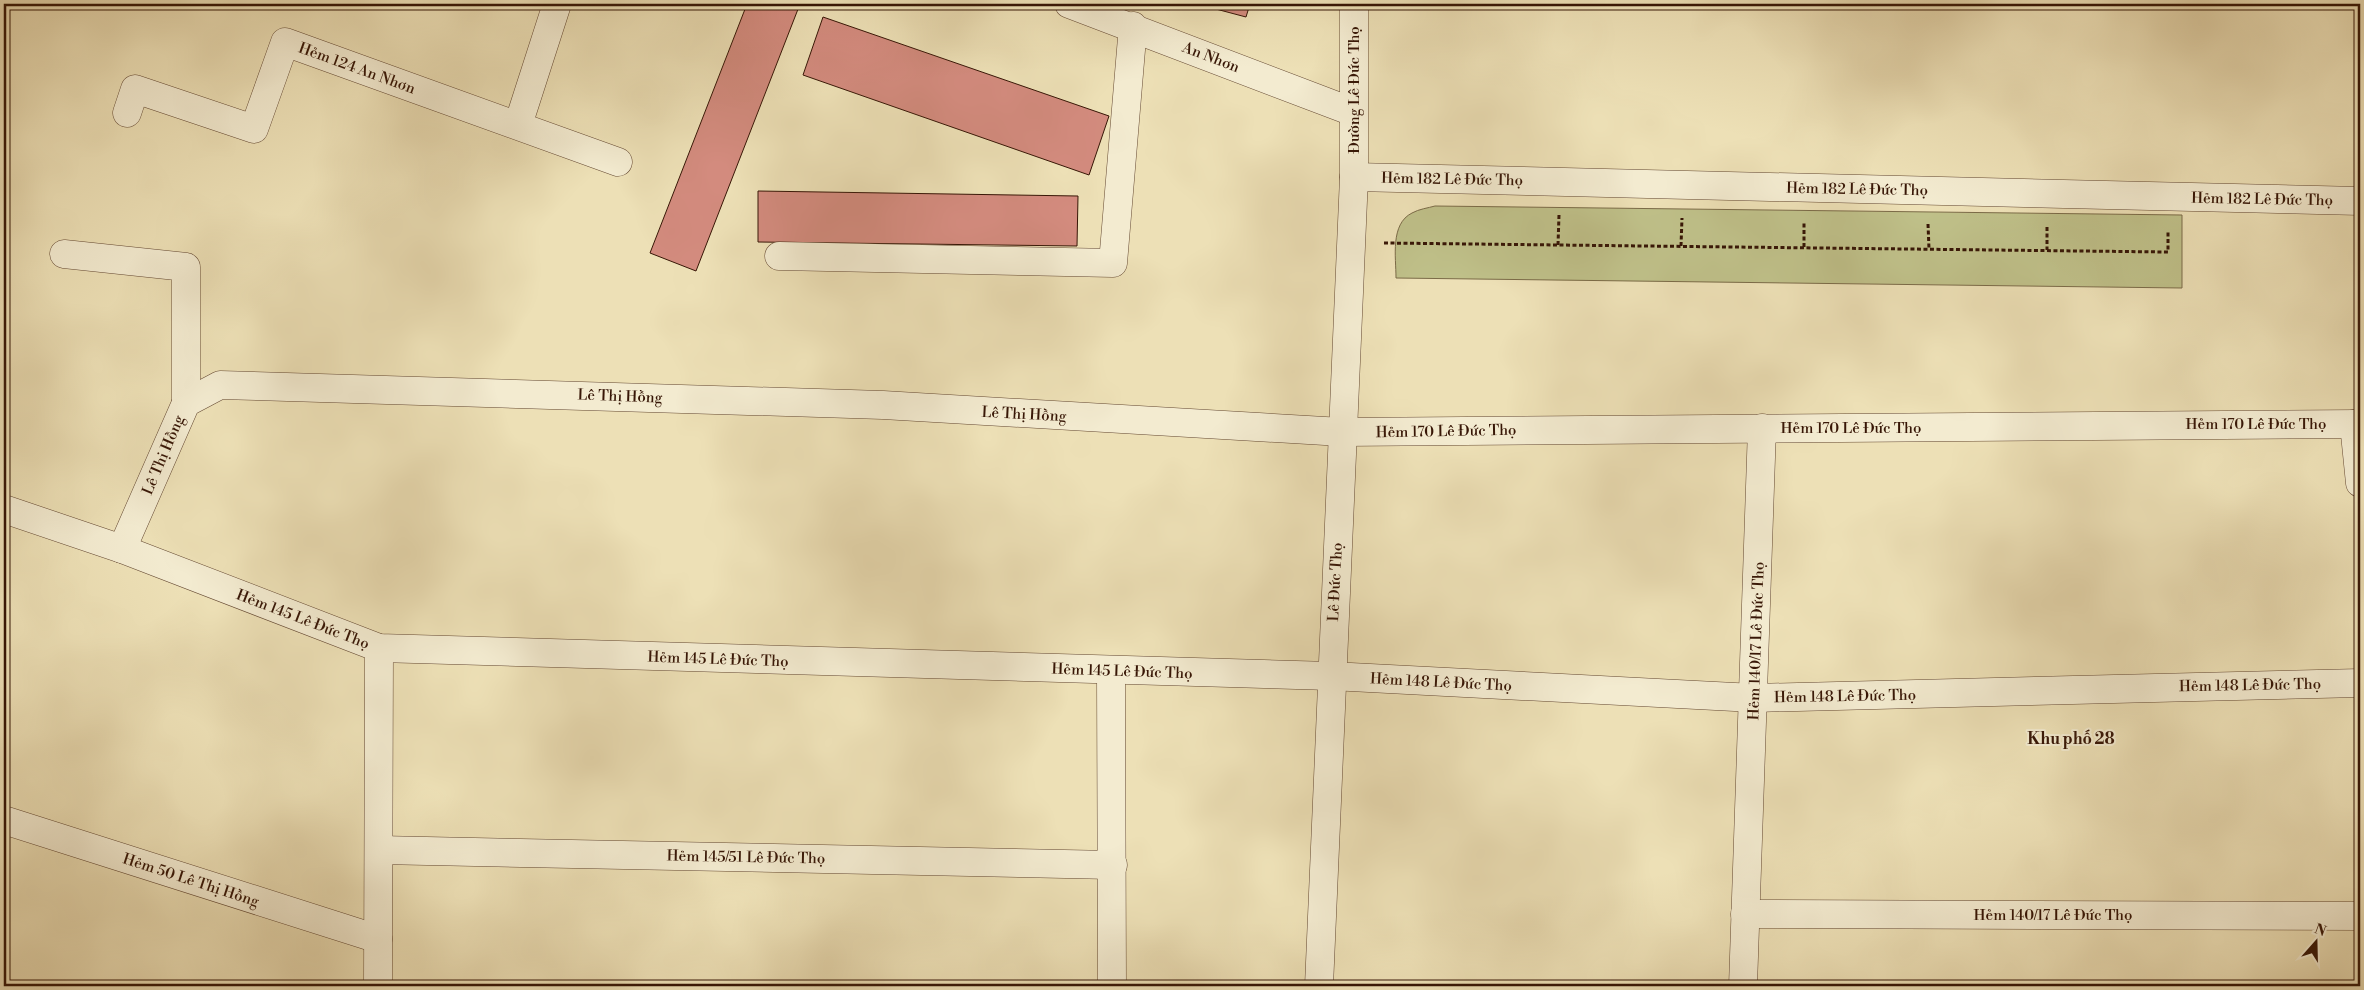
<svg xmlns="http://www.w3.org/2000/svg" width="2364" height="990" font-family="'Libre Bodoni',serif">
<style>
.green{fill:#bfc089;stroke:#7b6b48}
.building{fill:#d38b7e;stroke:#371606}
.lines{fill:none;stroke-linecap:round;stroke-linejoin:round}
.minor-casing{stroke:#644832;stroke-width:29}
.path{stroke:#371606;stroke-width:3;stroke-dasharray:4 2.5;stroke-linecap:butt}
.minor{stroke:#f3ebd0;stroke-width:28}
.labels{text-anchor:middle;stroke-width:4;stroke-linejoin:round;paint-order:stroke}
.street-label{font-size:15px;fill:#371606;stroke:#f3ebd0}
.neighbourhood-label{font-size:16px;font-weight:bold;fill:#371606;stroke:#f3ebd0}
</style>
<rect width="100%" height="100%" fill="#ede0b6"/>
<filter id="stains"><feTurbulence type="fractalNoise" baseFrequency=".004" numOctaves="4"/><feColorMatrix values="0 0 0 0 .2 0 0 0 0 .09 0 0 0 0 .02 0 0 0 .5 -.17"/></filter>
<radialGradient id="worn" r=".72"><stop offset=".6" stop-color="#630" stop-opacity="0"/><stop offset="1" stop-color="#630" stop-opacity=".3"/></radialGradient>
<g class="green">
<path d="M1435,206L2182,215V288L1396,278C1396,257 1390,224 1412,213C1419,209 1428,208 1435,206Z"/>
<polygon points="2359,247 2360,247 2360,405 2358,405"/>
</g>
<g class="building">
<polygon points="747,4 800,4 696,271 650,253"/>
<polygon points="1197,4 1250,4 1246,17"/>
<polygon points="823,17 1109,116 1089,175 803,75"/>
<polygon points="758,191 1078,196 1077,246 758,242"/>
</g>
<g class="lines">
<g class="minor-casing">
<g id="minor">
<polyline points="1069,4 1353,112"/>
<polyline points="127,113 135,89 254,129 285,42 618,162"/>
<polyline points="518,125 557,4"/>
<polyline points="1354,177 2360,201"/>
<polyline points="64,254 186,267 186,403"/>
<polyline points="779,256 1113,263 1133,26"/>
<polyline points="2354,424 2360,483"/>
<polyline points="4,509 122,549 186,403 220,385 883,405 1342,432 2360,424"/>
<polyline points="122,549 379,648 1331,676 1754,698 2360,683"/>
<polyline points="1111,671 1112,986"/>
<polyline points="4,820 378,939"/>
<polyline points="379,850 1113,865"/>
<polyline points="1745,914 2360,916"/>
<polyline points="378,986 379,648"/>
<polyline points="1319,986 1354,177 1354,4"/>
<polyline points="1743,986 1762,428"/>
</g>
</g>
<g class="path">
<polyline points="1928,224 1929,249"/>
<polyline points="2047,227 2047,250"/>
<polyline points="1384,243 2168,252 2168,230"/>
<polyline points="1558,245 1559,215"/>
<polyline points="1681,246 1682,218"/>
<polyline points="1804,247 1804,221"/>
</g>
<use href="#minor" class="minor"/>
</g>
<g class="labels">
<g class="street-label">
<text transform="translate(1211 57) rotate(21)" y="5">An Nhơn</text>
<text transform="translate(357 68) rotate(20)" y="5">Hẻm 124 An Nhơn</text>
<text transform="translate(1354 90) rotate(-90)" y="5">Đường Lê Đức Thọ</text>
<text transform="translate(1452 179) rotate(1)" y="5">Hẻm 182 Lê Đức Thọ</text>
<text transform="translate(1857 189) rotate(1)" y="5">Hẻm 182 Lê Đức Thọ</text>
<text transform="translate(2262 199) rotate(1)" y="5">Hẻm 182 Lê Đức Thọ</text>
<text transform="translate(620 396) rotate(2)" y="5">Lê Thị Hồng</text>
<text transform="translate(1024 414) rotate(3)" y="5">Lê Thị Hồng</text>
<text x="2256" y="429">Hẻm 170 Lê Đức Thọ</text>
<text x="1851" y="433">Hẻm 170 Lê Đức Thọ</text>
<text transform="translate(1446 431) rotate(-1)" y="5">Hẻm 170 Lê Đức Thọ</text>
<text transform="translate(163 455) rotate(-67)" y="5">Lê Thị Hồng</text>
<text transform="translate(1335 582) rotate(-87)" y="5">Lê Đức Thọ</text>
<text transform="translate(303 619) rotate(21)" y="5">Hẻm 145 Lê Đức Thọ</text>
<text transform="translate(1756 641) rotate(-88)" y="5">Hẻm 140/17 Lê Đức Thọ</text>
<text transform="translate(718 659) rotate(2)" y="5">Hẻm 145 Lê Đức Thọ</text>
<text transform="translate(1122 671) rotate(2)" y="5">Hẻm 145 Lê Đức Thọ</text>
<text transform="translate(1441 682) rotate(3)" y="5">Hẻm 148 Lê Đức Thọ</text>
<text transform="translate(2250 685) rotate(-1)" y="5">Hẻm 148 Lê Đức Thọ</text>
<text transform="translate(1845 696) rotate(-1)" y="5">Hẻm 148 Lê Đức Thọ</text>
<text transform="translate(746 857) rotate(1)" y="5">Hẻm 145/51 Lê Đức Thọ</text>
<text transform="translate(191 880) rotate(18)" y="5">Hẻm 50 Lê Thị Hồng</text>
<text x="2053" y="920">Hẻm 140/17 Lê Đức Thọ</text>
</g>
<g class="neighbourhood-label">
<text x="2071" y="744">Khu phố 28</text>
</g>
</g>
<rect width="2364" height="990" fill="none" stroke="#ede0b6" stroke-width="20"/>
<rect x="5" y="5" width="2354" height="980" fill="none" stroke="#371606" stroke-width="2.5"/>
<rect x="10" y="10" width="2344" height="970" fill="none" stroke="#371606"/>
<g transform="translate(2316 942) rotate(20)" stroke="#f3ebd0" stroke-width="4" paint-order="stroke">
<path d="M0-4L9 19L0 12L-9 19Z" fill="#371606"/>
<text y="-8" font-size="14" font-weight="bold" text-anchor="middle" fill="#371606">N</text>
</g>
<rect width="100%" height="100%" filter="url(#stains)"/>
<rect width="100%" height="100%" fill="url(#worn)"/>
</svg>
